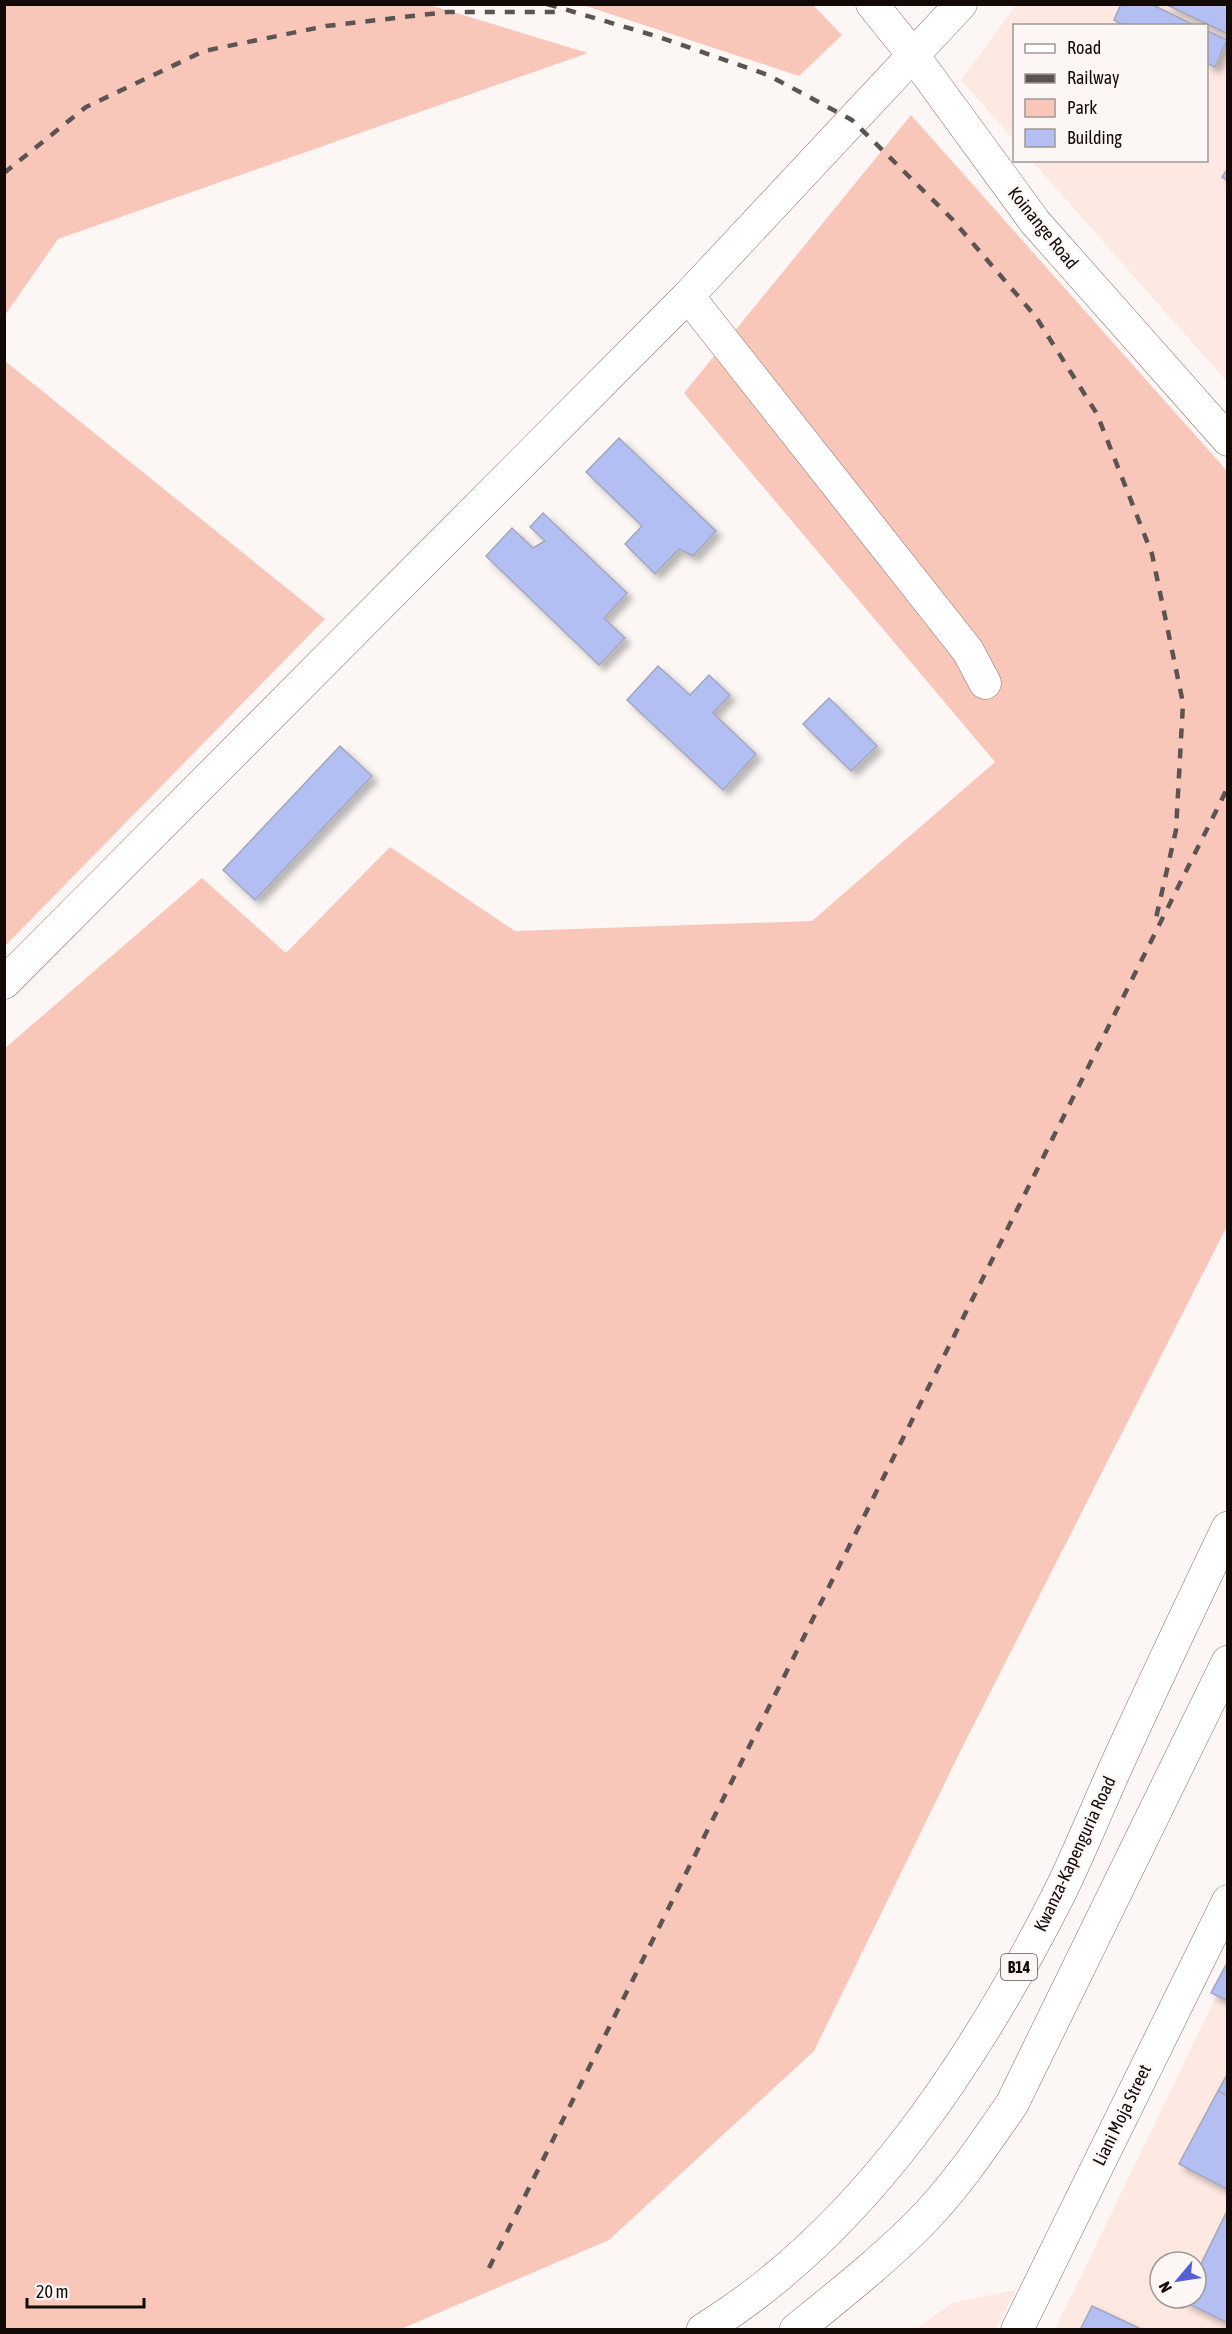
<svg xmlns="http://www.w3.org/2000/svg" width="1232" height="2334" font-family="'Asap Condensed',sans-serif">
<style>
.built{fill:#fee8e2;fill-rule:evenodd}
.green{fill:#f9c7b9}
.building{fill:#b3bef3;stroke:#a2a7bc;stroke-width:1.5;filter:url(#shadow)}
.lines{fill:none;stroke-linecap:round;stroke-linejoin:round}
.street-casing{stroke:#876f69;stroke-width:33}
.highway-casing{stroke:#876f69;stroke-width:34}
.street{stroke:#fff;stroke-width:32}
.highway{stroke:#fff;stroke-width:33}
.rail{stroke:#5c5452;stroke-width:4.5;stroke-dasharray:10 10;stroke-linecap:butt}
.labels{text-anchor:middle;stroke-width:4.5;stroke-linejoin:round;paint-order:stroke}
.shield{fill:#fcf7f5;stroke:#59514f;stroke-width:1.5}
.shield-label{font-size:16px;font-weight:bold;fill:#130a08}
.street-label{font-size:18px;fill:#130a08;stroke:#fcf7f5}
</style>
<defs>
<filter id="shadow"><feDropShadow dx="5.5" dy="5.5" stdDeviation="3" flood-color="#0004"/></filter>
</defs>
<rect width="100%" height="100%" fill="#fcf7f5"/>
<g class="built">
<polygon points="1016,5 1227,5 1227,382 1032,161 1206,160 1206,26 1014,26 1014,140 961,80"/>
<path d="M1227,1974V2329L1054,2330L1083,2272ZM1160,2262H1196V2298H1160Z"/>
<polygon points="1016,2290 995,2329 916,2329 952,2303"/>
</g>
<g class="green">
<polygon points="5,4 430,5 588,53 58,239 5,315"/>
<polygon points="583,5 813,5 842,35 799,76"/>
<polygon points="911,115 1227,471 1227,1226 960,1752 814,2051 609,2240 401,2329 5,2329 4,1049 202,878 286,953 390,847 515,931 812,921 995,762 684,393"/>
<polygon points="5,361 325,619 5,946"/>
</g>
<g class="building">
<polygon points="1121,4 1151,4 1196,26 1125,26 1114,20"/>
<polygon points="1165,4 1228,4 1228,34"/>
<polygon points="1206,30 1227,40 1215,67 1206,63"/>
<polygon points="1228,168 1228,181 1222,177"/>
<polygon points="619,438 716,531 693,556 679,549 655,574 625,544 642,526 586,472"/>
<polygon points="543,513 627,593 604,618 625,638 599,665 486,556 512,528 533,548 545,541 530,527"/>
<polygon points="658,666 690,695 709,675 730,695 713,713 756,754 723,790 627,700"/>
<polygon points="829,698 877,746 851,771 803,724"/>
<polygon points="340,746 372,776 255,900 223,870"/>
<polygon points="1228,1961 1228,2001 1211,1993"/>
<polygon points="1228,2073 1228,2096 1218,2091"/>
<polygon points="1218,2091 1228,2096 1228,2190 1179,2164"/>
<polygon points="1228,2209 1228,2323 1183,2301 1185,2298 1196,2298 1196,2274"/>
<polygon points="1092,2306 1143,2330 1080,2330"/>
</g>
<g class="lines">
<g class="street-casing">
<g id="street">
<polyline points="872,4 913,55 1035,222 1228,440"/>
<polyline points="688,296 968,651 985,683"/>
<polyline points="4,983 688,296 961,4"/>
<polyline points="1017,2330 1228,1901"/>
</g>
</g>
<g class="highway-casing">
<g id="highway">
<path d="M703,2330C865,2230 976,2058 1060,1892C1083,1845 1102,1796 1124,1749C1158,1675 1193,1601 1228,1528"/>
<path d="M796,2330C838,2296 881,2262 919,2224C954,2189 983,2146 1012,2104L1228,1662"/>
</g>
</g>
<use href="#street" class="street"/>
<use href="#highway" class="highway"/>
<g class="rail">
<polyline points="547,4 659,37 768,75 852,120 952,219 1036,317 1097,414 1152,554 1183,703 1176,830 1156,918"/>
<polyline points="4,173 86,107 204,51 326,26 447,12 559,12"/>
<polyline points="489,2268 1228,787"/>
</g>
</g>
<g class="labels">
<rect class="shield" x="1001" y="1954" width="36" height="26" rx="4.5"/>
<g class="shield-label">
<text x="1019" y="1973">B14</text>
</g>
<g class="street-label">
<text transform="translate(1043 228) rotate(51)" y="6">Koinange Road</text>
<text transform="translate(1075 1854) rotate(-65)" y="6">Kwanza-Kapenguria Road</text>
<text transform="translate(1122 2115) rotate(-64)" y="6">Liani Moja Street</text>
</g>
</g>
<rect width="1232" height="2334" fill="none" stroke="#130a08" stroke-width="12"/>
<rect x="1013" y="24" width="195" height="138" fill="#fcf7f5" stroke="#9f9896" stroke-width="1.5"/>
<rect x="1025" y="44" width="30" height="9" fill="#ffffff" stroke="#9f9896" stroke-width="1.5"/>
<text x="1067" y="54" font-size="18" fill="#130a08">Road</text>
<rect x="1025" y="74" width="30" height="9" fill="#5c5452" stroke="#9f9896" stroke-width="1.5"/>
<text x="1067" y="84" font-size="18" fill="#130a08">Railway</text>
<rect x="1025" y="99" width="30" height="18" fill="#f9c7b9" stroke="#9f9896" stroke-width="1.5"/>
<text x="1067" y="114" font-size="18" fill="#130a08">Park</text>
<rect x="1025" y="129" width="30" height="18" fill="#b3bef3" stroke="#9f9896" stroke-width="1.5"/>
<text x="1067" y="144" font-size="18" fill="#130a08">Building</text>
<g transform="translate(1178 2280) rotate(241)"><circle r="28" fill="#fcf7f5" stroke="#9f9896" stroke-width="1.5"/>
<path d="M0-4.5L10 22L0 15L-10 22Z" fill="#575fd6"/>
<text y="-9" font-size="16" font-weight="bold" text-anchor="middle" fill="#130a08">N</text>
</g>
<path d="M27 2298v9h117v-9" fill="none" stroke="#130a08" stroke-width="3"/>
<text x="36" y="2298" font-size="18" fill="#130a08" stroke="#fcf7f5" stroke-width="4.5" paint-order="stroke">20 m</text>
</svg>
